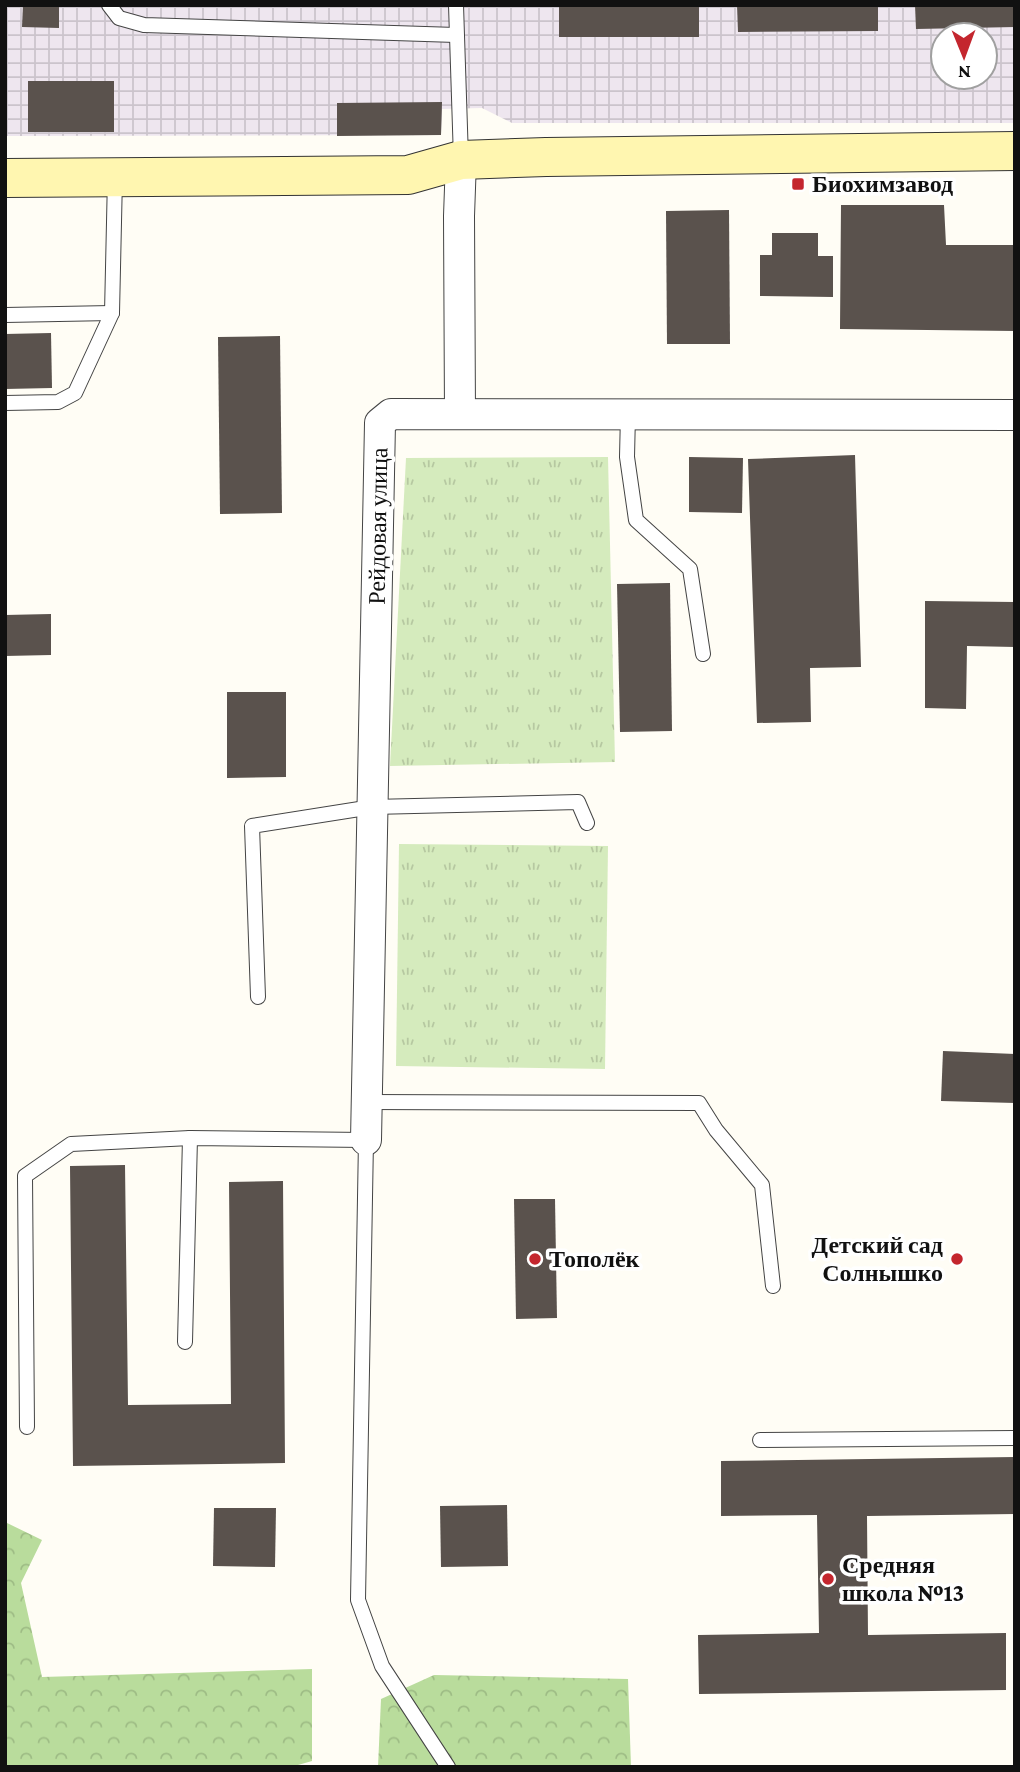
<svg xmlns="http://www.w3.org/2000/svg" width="1020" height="1772" font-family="'Crimson Pro',serif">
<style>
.industrial{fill:url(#industrial-grid);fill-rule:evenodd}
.forest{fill:url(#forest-crowns)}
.park{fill:url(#park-tufts)}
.building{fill:#5a524d}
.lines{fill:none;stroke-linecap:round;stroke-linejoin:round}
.lane-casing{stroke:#444;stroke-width:16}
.street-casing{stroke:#444;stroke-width:32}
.secondary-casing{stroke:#333;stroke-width:40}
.lane{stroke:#fff;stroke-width:14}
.street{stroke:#fff;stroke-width:30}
.secondary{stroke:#fff6b0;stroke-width:38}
.poi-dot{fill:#c4262e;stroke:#fff;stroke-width:2.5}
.labels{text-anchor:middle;stroke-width:7;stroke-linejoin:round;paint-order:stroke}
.poi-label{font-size:24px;font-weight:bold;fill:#111;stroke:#fff;text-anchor:start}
.street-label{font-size:24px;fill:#111;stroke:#fff}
</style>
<defs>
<pattern id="industrial-grid" width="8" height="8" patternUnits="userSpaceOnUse" patternTransform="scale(1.75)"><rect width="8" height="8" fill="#eee6ef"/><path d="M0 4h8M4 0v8" fill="none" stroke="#cbc4cc"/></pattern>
<pattern id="forest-crowns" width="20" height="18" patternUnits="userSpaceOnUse" patternTransform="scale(1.75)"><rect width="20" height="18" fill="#b9dc9c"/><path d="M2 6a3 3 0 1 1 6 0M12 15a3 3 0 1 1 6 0" fill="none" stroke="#9ebc85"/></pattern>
<pattern id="park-tufts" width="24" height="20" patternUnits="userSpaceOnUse" patternTransform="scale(1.75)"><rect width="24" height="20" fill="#d5ebbd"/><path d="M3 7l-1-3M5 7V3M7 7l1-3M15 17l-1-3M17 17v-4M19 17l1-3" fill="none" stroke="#b6c8a1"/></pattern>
</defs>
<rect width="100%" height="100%" fill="#fffdf5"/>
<path class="industrial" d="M5,5H1015V123H512L482,108L442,109L441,135L5,136ZM943,35H985V77H943Z"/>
<g class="forest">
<polygon points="5,1522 42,1540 21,1583 42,1677 312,1669 312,1761 291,1767 5,1767"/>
<polygon points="434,1675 628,1679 631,1767 378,1767 381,1699"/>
</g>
<g class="park">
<polygon points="608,457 615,762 390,766 406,458"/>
<polygon points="399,844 608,846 605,1069 396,1066"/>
</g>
<g class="building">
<polygon points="23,5 59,5 59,28 22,27"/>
<rect x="559" y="5" width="140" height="32"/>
<polygon points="737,5 878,5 878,31 738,32"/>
<polygon points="915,5 1015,5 1015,27 916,29"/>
<rect x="28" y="81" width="86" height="51"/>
<polygon points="442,102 441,135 337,136 337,103"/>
<polygon points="841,205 944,205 946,245 1015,245 1015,331 840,329"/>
<polygon points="729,210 730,344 667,344 666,211"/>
<polygon points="772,233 818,233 818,256 833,256 833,297 760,296 760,255 772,255"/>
<polygon points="51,333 52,388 5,389 5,334"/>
<polygon points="280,336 282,513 220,514 218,337"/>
<polygon points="855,455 861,667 810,668 811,722 757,723 748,459"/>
<polygon points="689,457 743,458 742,513 689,512"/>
<polygon points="670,583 672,731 620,732 617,584"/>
<polygon points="925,601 1015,602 1015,647 967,646 966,709 925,708"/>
<polygon points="51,614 51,655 5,656 5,615"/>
<polygon points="227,692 286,692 286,777 227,778"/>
<polygon points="943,1051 1015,1054 1015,1103 941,1101"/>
<polygon points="125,1165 128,1405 231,1404 229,1182 283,1181 285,1463 73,1466 70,1166"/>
<polygon points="514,1199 555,1199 557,1318 516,1319"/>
<polygon points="1015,1457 1015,1514 867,1516 868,1635 1006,1633 1006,1690 699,1694 698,1635 819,1633 817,1515 721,1516 721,1461"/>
<polygon points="507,1505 508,1566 441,1567 440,1506"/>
<polygon points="214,1508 276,1508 275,1567 213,1566"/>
</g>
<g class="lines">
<g class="lane-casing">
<g id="lane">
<polyline points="109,5 119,18 144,25 456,35"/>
<polyline points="456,5 461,159"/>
<polyline points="5,315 112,313"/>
<polyline points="5,403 58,402 75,393 112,313 115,177"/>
<polyline points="628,414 627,457 636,520 690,569 703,654"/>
<polyline points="258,997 252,826 372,807 578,802 587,823"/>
<polyline points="366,1102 699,1103 716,1130 762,1185 773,1286"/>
<polyline points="185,1342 190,1138"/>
<polyline points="27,1427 25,1176 71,1144 190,1138 366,1140 358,1600 382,1666 448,1767"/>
<polyline points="760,1440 1015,1438"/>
</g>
</g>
<g class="street-casing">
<g id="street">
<polyline points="460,413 459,216 461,160"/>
<polyline points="366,1140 380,423 391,414 1015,415"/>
</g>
</g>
<g class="secondary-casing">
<polyline id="secondary" points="5,178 408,175 461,160 546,157 1015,151"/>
</g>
<use href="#lane" class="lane"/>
<use href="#street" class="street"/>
<use href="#secondary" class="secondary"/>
</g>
<g class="poi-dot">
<rect x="791" y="177" width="14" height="14" rx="3.5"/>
<circle cx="535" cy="1259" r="7"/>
<circle cx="957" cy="1259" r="7"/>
<circle cx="828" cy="1579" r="7"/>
</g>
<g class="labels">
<g class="poi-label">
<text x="812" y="192">Биохимзавод</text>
<text x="943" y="1253" text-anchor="end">Детский сад<tspan x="943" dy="28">Солнышко</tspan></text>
<text x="549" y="1267">Тополёк</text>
<text x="842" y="1573">Средняя<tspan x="842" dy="28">школа №13</tspan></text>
</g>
<g class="street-label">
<text transform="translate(378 526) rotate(-89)" y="8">Рейдовая улица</text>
</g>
</g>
<rect width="1020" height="1772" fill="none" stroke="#111111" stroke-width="14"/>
<g transform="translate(964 56) rotate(179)"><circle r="33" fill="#ffffff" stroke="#a0a0a0" stroke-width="2"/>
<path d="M0-5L12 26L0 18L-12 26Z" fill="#c4262e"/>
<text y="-10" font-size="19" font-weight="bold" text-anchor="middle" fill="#111111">N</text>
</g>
</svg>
